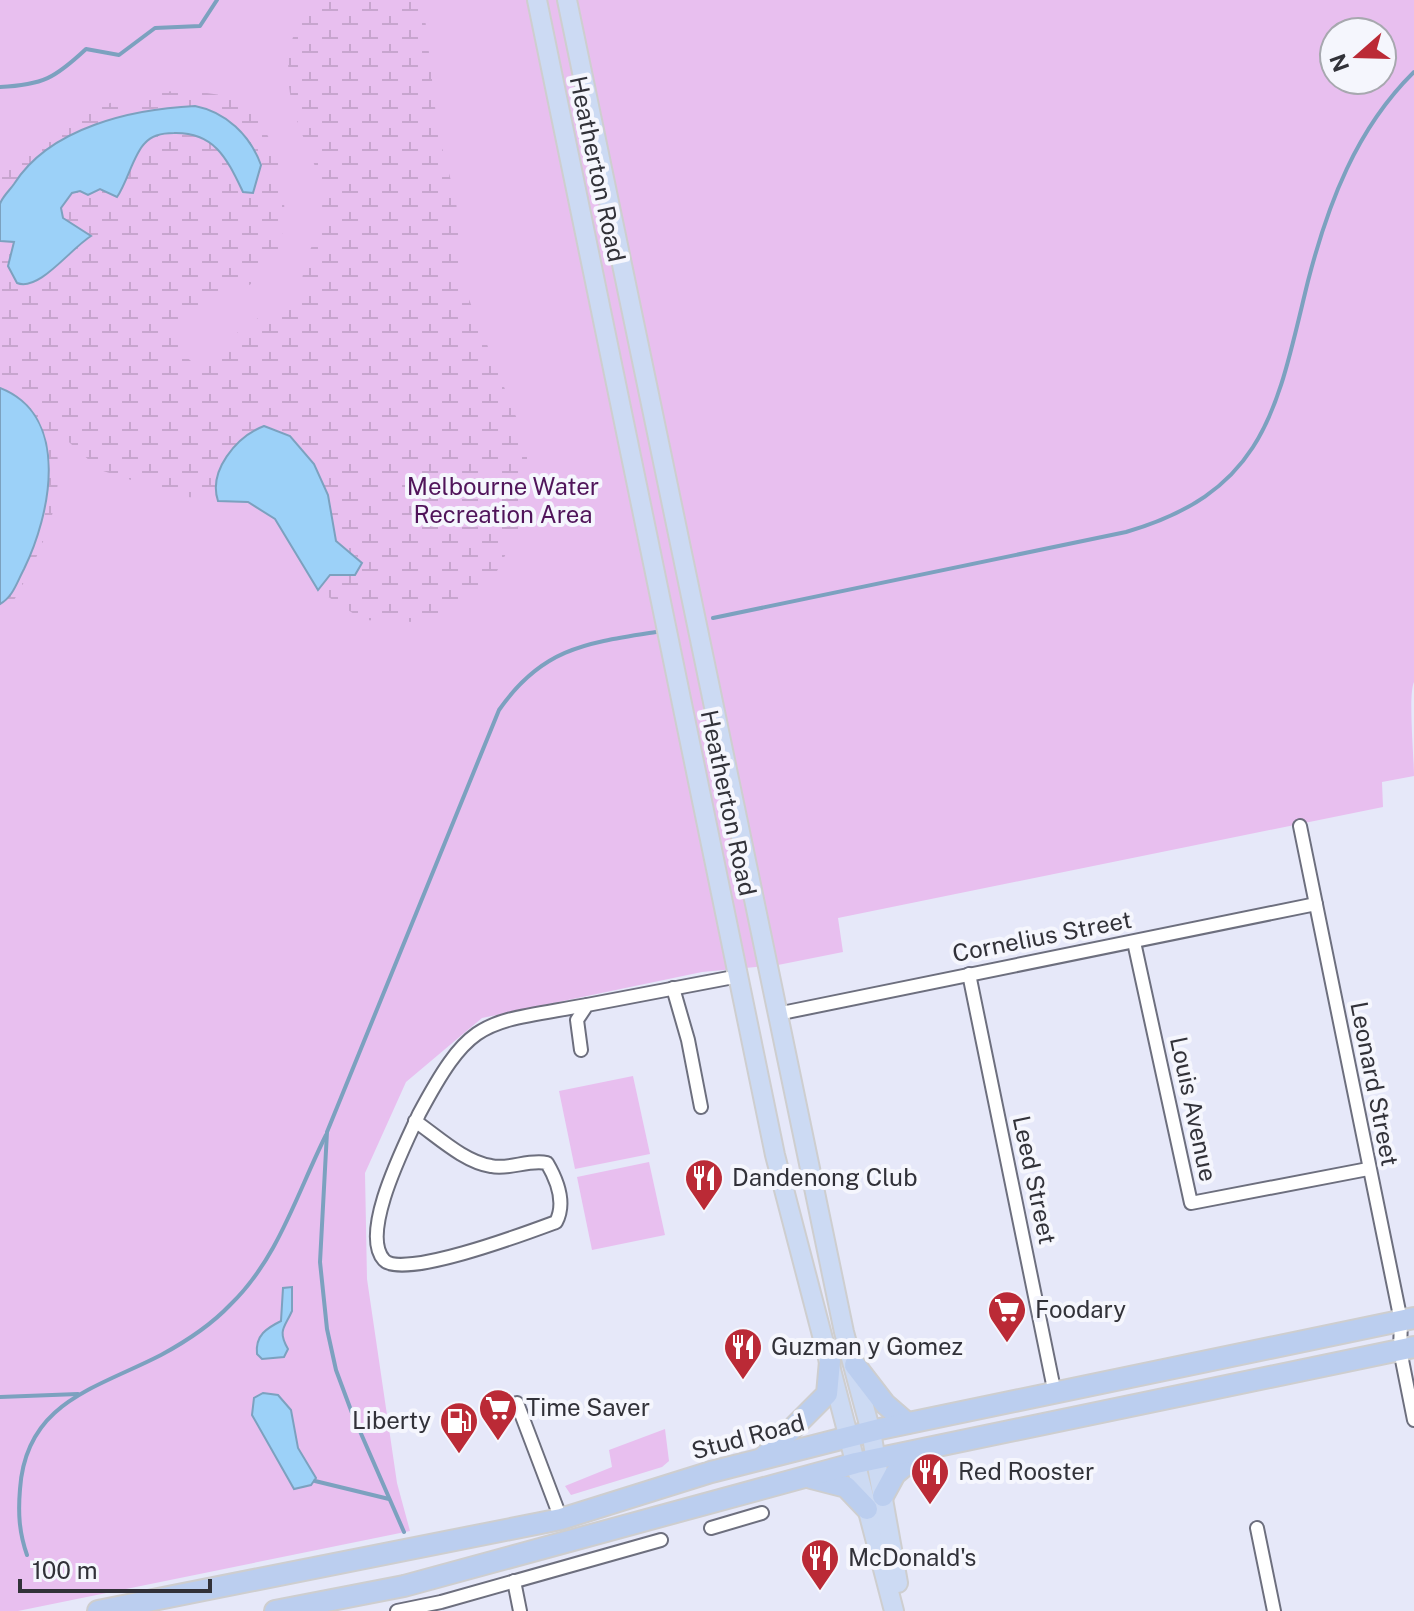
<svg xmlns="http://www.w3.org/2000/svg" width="1414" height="1611" font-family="'Public Sans',sans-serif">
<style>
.green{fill:#e8bfef;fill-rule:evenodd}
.wetland{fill:url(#wetland-marsh)}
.water{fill:#9cd1f8;stroke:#7ca1bf;stroke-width:2}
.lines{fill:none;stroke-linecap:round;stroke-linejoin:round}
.stream{stroke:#7ca1bf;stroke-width:4}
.minor-casing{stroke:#6d6f7e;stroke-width:16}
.primary-casing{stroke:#cececf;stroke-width:22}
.trunk-casing{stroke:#cececf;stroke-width:24}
.minor{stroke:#fff;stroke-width:12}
.primary{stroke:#ccdaf3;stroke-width:18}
.trunk{stroke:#bbceef;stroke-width:20}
.labels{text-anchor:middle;stroke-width:8;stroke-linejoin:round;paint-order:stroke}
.street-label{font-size:24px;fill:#323239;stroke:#f5f6fd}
.park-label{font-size:24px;fill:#50145a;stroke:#f5f6fd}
.poi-label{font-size:24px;fill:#323239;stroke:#f5f6fd;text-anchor:start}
</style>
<defs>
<pattern id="wetland-marsh" width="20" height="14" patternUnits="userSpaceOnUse" patternTransform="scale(2)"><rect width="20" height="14" fill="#e8bfef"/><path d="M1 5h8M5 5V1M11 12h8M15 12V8" fill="none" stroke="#c7a5ce"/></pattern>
</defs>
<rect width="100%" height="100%" fill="#e6e8f9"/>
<g class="green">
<path d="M0,0H1414V682C1408,695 1414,756 1414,776L1382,782L1383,807L838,918L843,952L778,965L702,972L482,1018L406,1082L365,1173L367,1279L397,1483L410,1531L18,1611H0ZM1334,32H1382V80H1334Z"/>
<polygon points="633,1076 650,1154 575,1169 559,1091"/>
<polygon points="649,1162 665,1235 592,1250 577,1177"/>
<polygon points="665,1429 669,1461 662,1467 571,1495 565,1486 612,1467 609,1450"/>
</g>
<path class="wetland" d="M317,0H423L438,133L456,199L462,282L527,444V513L496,573L475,595L436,616L413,622L363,620L318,590L330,575L345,576L361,560L337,542C319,496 331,465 281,431H253C232,451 209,470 218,501L181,496L100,470L61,435L55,441C70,508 31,569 0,626C0,587 35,558 44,520C52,489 19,423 8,391L0,388V241L14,242L8,266L17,283C42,292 70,250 91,236L63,218L61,210L67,198L78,191L88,195L100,189L113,197L118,196C126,182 134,157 143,145C149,137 162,134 171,133C214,130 226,159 243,192L253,193C265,178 261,162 252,147C244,135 232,119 218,113C172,91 72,128 34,159C20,170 12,188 0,202V170C71,112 141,75 233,98C252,103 267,132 274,149C290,196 294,270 237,291C211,301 205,292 186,319C175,335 182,367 205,365C224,363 228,343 238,332C256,314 276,314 297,303C301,289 302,275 306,261C312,243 322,227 322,208C324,174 304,145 295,114C283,77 285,26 317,0Z"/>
<g class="water">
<path d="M195,106C226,112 250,135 261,165L253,193L243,192C227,159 215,132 174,133C164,133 152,135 145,143C134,153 127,183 117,197L100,189L88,195L80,191L72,193L61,208L63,218L91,236C70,249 39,292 17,283L8,266L14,242L0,241C0,230 0,215 0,204C2,197 10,190 14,184C50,127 133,109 195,106Z"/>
<path d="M0,388C72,416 50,516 24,569C17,582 13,597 0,604Z"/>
<path d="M264,426L290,436L314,464L328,495L336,541L362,563L355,575H330L318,590L275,519L248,502L218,501C208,471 236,437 264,426Z"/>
<path d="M292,1287V1311C285,1327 277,1330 288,1349L284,1357L262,1359L257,1354C255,1335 267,1328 281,1321L283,1288Z"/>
<polygon points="263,1393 278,1395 291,1410 298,1448 316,1478 311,1485 294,1489 252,1415 254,1398"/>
</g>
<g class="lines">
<g class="stream">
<path d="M0,87C43,85 55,78 86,49L119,55L155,28L200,26L217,0"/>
<path d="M713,618L1126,532C1267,491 1277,407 1308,281C1328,204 1356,129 1414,72"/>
<polyline points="0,1397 78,1394"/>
<polyline points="315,1481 389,1499"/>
<path d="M404,1532L352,1413L336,1370L327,1329L320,1262L327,1132L499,710C542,648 586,643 656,632"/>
<path d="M27,1555C19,1532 18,1513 20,1489C26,1402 95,1389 161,1355C185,1342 211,1325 230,1305C278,1259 297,1193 326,1135"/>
</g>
<g class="minor-casing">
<g id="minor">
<polyline points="1300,826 1401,1321 1400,1350 1414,1420"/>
<polyline points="1134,942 1191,1203 1368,1169"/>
<polyline points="969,974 1055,1394"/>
<polyline points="673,988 688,1040 701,1107"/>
<polyline points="777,1014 1316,904"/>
<polyline points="581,1050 577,1020 587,1005 739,976"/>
<path d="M415,1121C437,1136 464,1162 491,1166C510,1170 528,1159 547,1163C557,1180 566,1203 556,1222C529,1232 402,1280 384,1260C359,1233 406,1143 419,1114C472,1015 483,1024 587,1005"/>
<polyline points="517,1403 561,1519"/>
<polyline points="711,1528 762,1513"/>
<polyline points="1257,1528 1274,1611"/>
<polyline points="514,1581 520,1611"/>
<polyline points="397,1611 441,1602 661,1540"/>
</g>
</g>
<g class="primary-casing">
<g id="primary">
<polyline points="537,0 775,1155 894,1611"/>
<polyline points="567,0 844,1332 871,1432 898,1583"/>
</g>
</g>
<g class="trunk-casing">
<g id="trunk">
<polyline points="855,1365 885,1404 907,1423"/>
<polyline points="763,1458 827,1394 830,1361"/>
<polyline points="811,1478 846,1487 867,1509"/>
<polyline points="883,1496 895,1474 922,1451"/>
<polyline points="98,1611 561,1519 711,1472 880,1429 1414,1318"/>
<polyline points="275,1611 404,1586 856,1463 1414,1347"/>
</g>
</g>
<use href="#minor" class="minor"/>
<use href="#primary" class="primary"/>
<use href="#trunk" class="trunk"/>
</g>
<defs>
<g id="restaurant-pin" transform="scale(2)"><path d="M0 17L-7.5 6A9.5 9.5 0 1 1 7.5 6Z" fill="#bb2a36" stroke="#f5f6fd"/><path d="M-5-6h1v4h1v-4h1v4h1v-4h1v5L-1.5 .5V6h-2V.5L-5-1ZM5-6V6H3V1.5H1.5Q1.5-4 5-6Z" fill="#fff"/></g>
<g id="supermarket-pin" transform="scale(2)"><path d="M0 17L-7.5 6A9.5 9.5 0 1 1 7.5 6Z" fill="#bb2a36" stroke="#f5f6fd"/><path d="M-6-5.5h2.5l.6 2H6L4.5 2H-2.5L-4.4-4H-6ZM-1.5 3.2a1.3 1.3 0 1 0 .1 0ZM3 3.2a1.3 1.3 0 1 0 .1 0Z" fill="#fff"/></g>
<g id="fuel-pin" transform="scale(2)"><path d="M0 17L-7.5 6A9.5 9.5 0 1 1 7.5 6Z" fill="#bb2a36" stroke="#f5f6fd"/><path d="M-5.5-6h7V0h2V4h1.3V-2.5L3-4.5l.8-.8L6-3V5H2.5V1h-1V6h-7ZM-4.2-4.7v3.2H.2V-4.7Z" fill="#fff"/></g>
</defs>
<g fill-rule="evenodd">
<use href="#restaurant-pin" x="704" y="1178"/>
<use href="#supermarket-pin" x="1007" y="1310"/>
<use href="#restaurant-pin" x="743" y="1347"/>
<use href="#supermarket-pin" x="498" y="1408"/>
<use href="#fuel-pin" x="459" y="1421"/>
<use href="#restaurant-pin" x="930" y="1472"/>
<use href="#restaurant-pin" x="820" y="1558"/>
</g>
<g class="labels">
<g class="street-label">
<text transform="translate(597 169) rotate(78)" y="8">Heatherton Road</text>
<text transform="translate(728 803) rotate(78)" y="8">Heatherton Road</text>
<text transform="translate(1042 937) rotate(-11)" y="8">Cornelius Street</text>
<text transform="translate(1374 1084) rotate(79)" y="8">Leonard Street</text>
<text transform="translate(1193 1109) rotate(78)" y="8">Louis Avenue</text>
<text transform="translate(1034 1180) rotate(78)" y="8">Leed Street</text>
<text transform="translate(748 1437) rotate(-15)" y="8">Stud Road</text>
</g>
<g class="park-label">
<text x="503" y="495">Melbourne Water<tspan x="503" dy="28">Recreation Area</tspan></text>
</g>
<g class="poi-label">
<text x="732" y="1186">Dandenong Club</text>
<text x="1035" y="1318">Foodary</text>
<text x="771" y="1355">Guzman y Gomez</text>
<text x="526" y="1416">Time Saver</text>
<text x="431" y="1429" text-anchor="end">Liberty</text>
<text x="958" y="1480">Red Rooster</text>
<text x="848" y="1566">McDonald's</text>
</g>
</g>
<g transform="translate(1358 56) rotate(250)"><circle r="38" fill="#f5f6fd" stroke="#a7a8af" stroke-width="2"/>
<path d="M0-6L14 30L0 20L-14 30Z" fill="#bb2a36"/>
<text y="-12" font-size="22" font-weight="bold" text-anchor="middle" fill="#323239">N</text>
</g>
<path d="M20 1579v12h190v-12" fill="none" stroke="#323239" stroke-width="4"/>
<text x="32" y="1579" font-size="24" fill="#323239" stroke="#f5f6fd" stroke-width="6" paint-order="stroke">100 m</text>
</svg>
